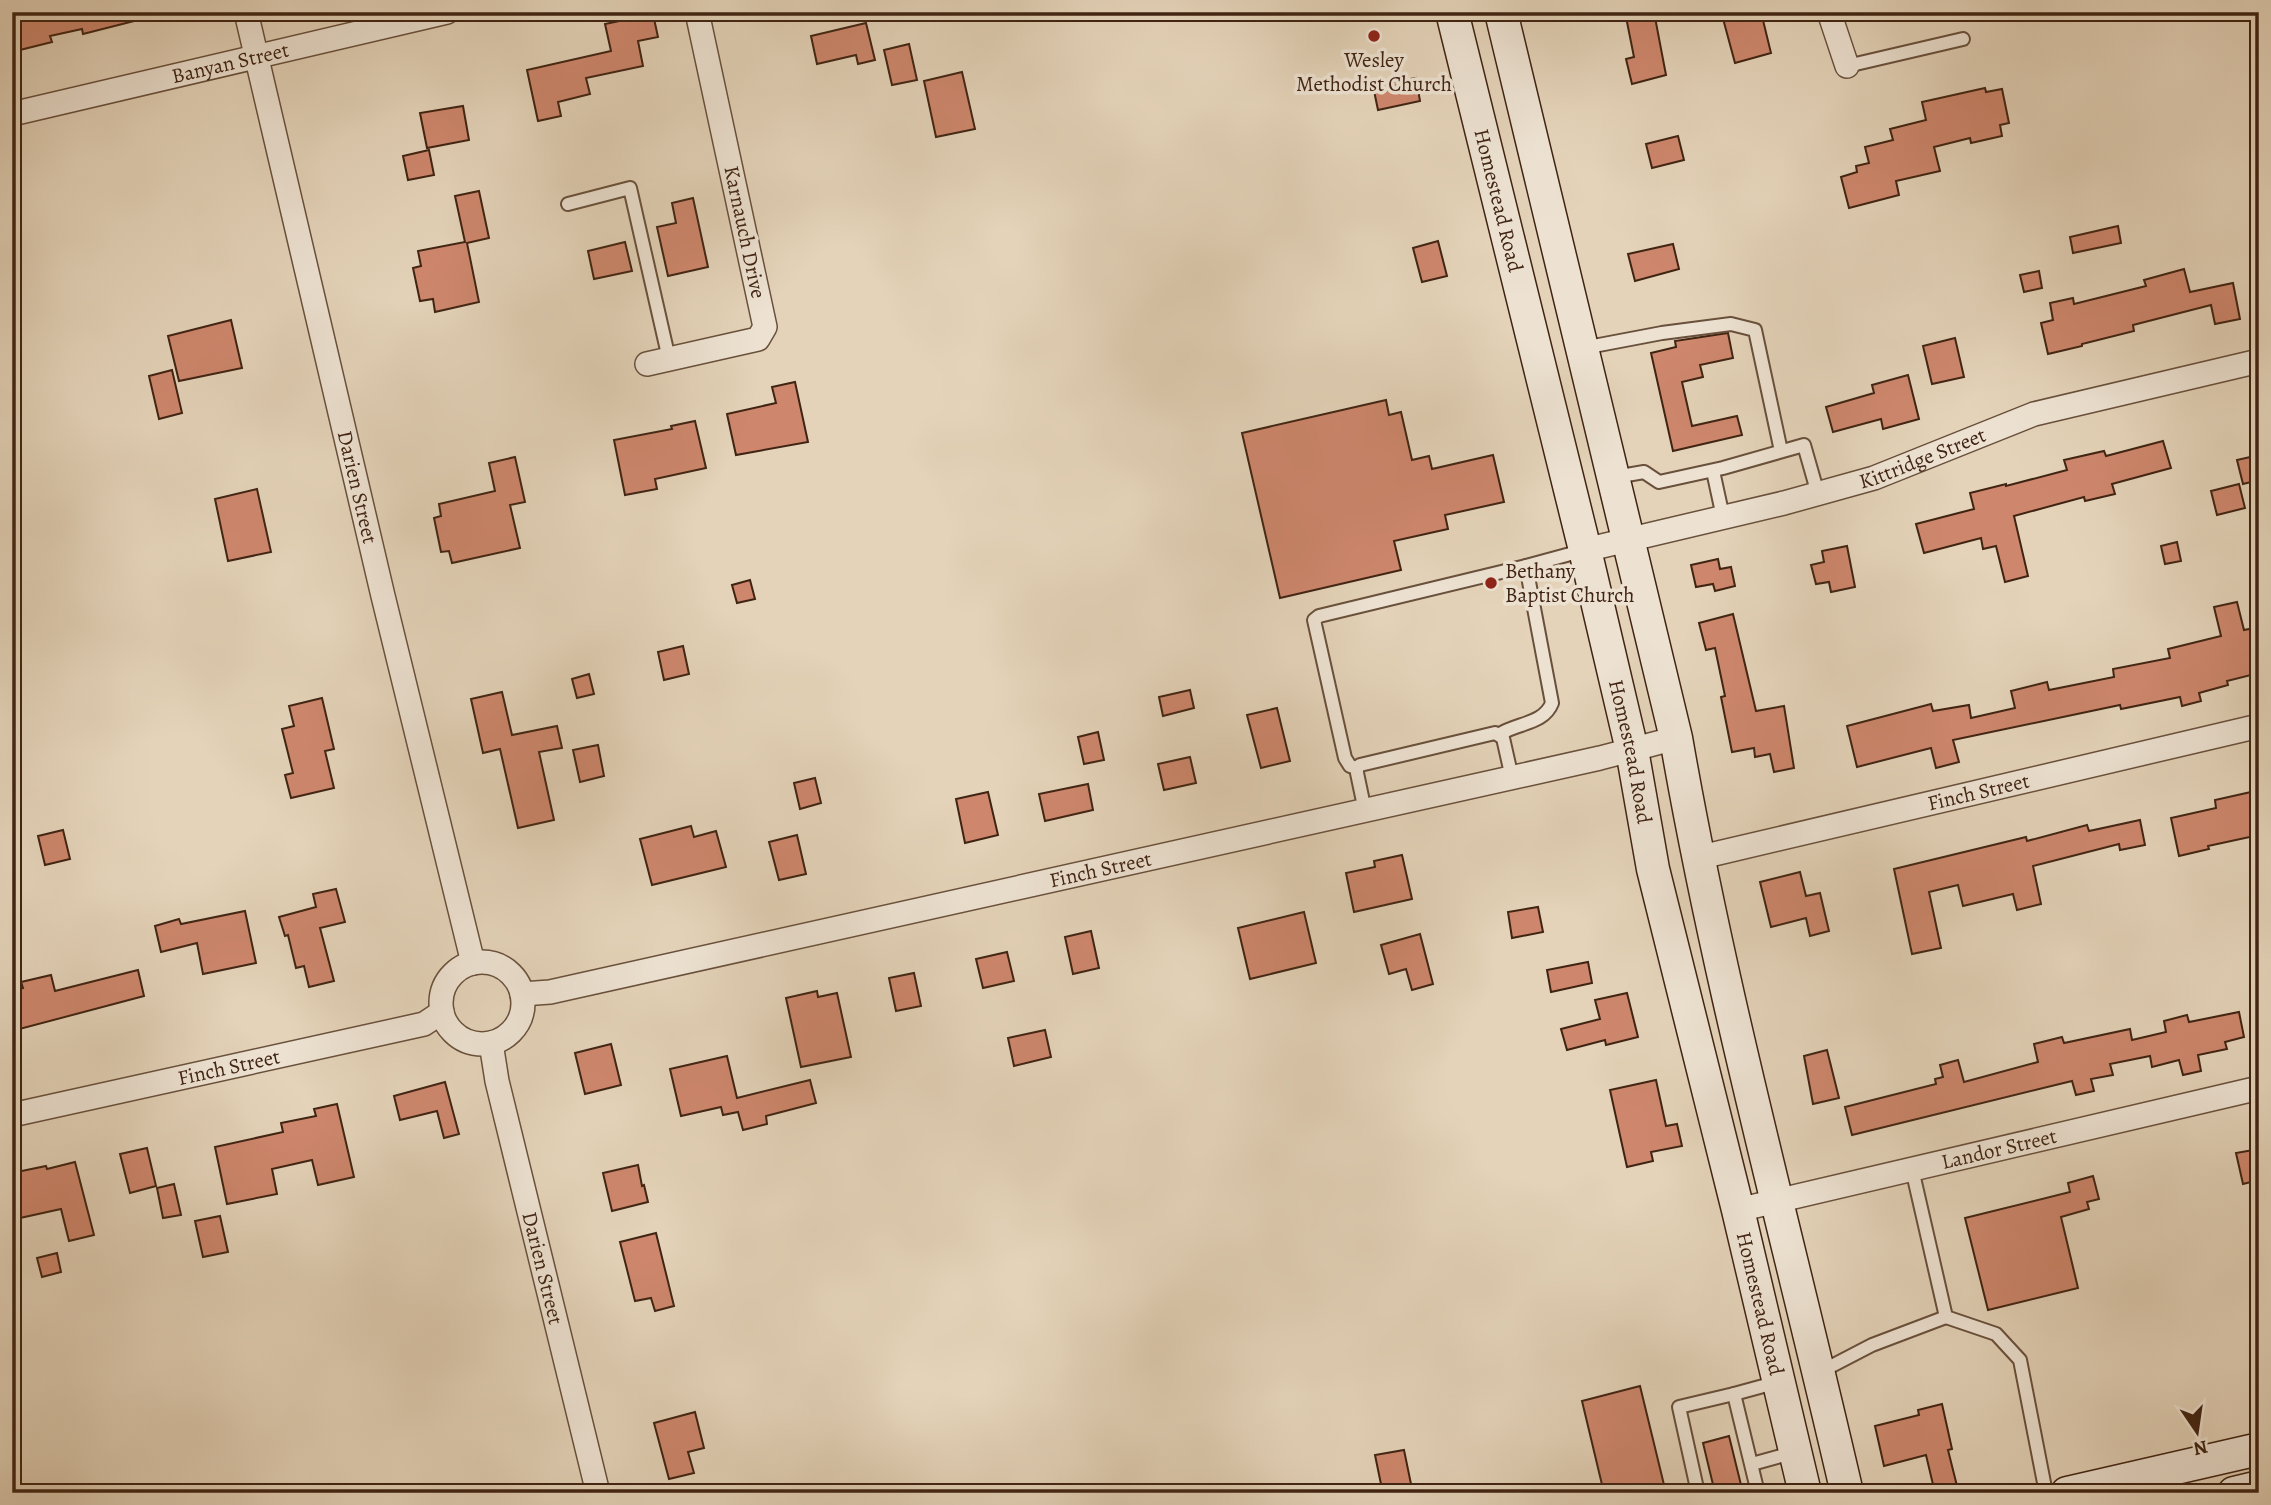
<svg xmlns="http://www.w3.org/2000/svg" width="2271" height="1505" font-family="Alegreya,serif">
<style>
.building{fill:#ce876d;stroke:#402413;stroke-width:2}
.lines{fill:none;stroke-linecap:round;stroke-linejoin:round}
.lane-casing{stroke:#69503c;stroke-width:16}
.street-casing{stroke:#69503c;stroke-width:26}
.secondary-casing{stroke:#402413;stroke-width:35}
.lane{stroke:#ede2d2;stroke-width:12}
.street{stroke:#ede2d2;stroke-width:23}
.secondary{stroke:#ede2d2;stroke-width:32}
.poi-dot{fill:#8f2418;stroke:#ede2d2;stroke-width:2.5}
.labels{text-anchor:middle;stroke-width:7;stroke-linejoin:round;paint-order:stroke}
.poi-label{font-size:21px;fill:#402413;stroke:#ede2d2}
.street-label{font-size:21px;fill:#402413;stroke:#ede2d2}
</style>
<rect width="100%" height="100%" fill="#e4d3b9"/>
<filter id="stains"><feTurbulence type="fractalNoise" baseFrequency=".00286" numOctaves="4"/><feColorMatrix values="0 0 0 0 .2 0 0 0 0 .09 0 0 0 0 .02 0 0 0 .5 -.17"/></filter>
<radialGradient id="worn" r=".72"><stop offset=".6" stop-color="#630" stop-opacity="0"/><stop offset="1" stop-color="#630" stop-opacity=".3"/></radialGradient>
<g class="building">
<polygon points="12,12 145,12 146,18 83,34 82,29 50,36 52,42 16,51 15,45 12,45"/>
<polygon points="1625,12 1654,12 1666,75 1632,84 1626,59 1634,57"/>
<polygon points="1732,12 1761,12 1771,53 1735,63 1722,15"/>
<polygon points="653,14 658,37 638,41 643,66 586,78 590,94 558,102 561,116 538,121 527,70 611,51 605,24"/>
<polygon points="866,23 875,60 858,64 856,55 817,64 811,36"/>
<polygon points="909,44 917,80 892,85 884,50"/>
<polygon points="962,72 975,129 936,137 924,81"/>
<polygon points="1416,78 1420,101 1378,110 1373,86"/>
<polygon points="1985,88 1986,92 2002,89 2009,123 2000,125 2002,136 1971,143 1970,138 1934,147 1940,171 1896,181 1899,195 1849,208 1841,177 1857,172 1856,166 1869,163 1865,147 1893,140 1890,129 1926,120 1922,102"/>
<polygon points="463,106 469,140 427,148 420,113"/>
<polygon points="1678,136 1684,160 1652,168 1646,144"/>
<polygon points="429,150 434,175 408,180 403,156"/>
<polygon points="479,191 489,238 467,243 479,302 435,312 433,299 420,301 413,268 421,266 418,251 465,242 455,196"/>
<polygon points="693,198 708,267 668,276 657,227 676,223 672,203"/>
<polygon points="2118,226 2121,243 2073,253 2070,237"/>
<polygon points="1438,241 1447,276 1422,282 1413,248"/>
<polygon points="625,242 632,271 594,279 588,251"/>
<polygon points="1673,244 1679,269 1635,281 1628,254"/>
<polygon points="2184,269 2190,292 2233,283 2240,319 2215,324 2211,305 2133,325 2134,331 2082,344 2082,346 2048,354 2041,323 2053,320 2050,303 2073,298 2074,304 2146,286 2144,280"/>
<polygon points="2039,271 2042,288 2024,292 2020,275"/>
<polygon points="231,320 242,368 179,381 168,336"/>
<polygon points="1728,333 1733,358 1700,365 1703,377 1682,382 1692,426 1737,416 1742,435 1673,451 1651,353 1676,347 1675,341"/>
<polygon points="1955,338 1964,377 1932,384 1923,346"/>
<polygon points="172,370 182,413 159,419 149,376"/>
<polygon points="1908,375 1919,419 1883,429 1881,419 1833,432 1826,407 1874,393 1872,385"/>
<polygon points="795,382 808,442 736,455 727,414 776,403 772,387"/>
<polygon points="1386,400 1389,415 1401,412 1412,460 1429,456 1432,469 1493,455 1504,502 1445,515 1448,529 1394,541 1401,570 1280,598 1242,433"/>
<polygon points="695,421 706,468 655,479 657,489 625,495 614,440 672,429 671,426"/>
<polygon points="2163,441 2171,468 2112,484 2115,494 2085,501 2084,497 2014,516 2028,576 2005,582 1996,546 1983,549 1981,538 1924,553 1916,524 1974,509 1970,493 2006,484 2006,486 2067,470 2064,460 2104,451 2106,456"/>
<polygon points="2259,455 2259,480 2243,484 2237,460"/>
<polygon points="515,457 525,502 510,505 520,548 452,563 449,551 441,552 434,518 441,516 439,504 495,491 489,463"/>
<polygon points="2239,484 2245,508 2217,515 2211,491"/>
<polygon points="257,489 271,552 228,561 215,499"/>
<polygon points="2177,542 2181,561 2165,564 2161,546"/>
<polygon points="1847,546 1855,587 1831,592 1829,582 1816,584 1811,565 1824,562 1822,551"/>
<polygon points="1718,559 1720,569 1731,567 1735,586 1715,591 1713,584 1696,587 1691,565"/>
<polygon points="750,580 755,599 737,603 732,585"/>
<polygon points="2237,602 2244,630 2259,627 2259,673 2227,681 2228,685 2199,693 2201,701 2182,706 2180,697 2121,709 2120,705 1953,740 1959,762 1936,768 1931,748 1857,767 1847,726 1931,704 1933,711 1969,705 1971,718 2015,708 2011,691 2047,682 2049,690 2114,677 2113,669 2170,658 2168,649 2221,636 2214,607"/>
<polygon points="1733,614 1756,711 1784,706 1794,768 1774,772 1770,754 1755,757 1754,748 1732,752 1721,697 1725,696 1715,648 1706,650 1699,623"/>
<polygon points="683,646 689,674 664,680 658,652"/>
<polygon points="589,674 594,694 577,698 572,679"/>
<polygon points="1190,690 1194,708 1163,716 1159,697"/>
<polygon points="502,692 512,735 557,726 562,748 539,752 554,820 518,828 500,749 483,753 471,699"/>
<polygon points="322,698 334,749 325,751 334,788 291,798 285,775 293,773 282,729 294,726 289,706"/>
<polygon points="1277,708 1290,761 1261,768 1247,715"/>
<polygon points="1098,732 1104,760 1084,764 1078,737"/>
<polygon points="598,745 604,776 580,782 573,750"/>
<polygon points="1190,757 1196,783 1164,790 1158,764"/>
<polygon points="815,778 821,803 800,809 794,783"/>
<polygon points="1088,784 1093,810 1045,821 1039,794"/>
<polygon points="988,792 998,835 965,843 956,799"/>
<polygon points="2251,792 2259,835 2208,846 2209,849 2179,856 2171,818 2216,808 2215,800"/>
<polygon points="2140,820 2145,845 2120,850 2119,844 2033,866 2041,904 2017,910 2013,894 1963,906 1958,885 1929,892 1941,948 1912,954 1894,869 2026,837 2027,841 2087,825 2089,831"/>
<polygon points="691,826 694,837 716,831 726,867 652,885 640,839"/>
<polygon points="63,830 70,859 45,865 38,836"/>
<polygon points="797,835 806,874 779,880 769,842"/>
<polygon points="1402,855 1412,899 1354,912 1346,873 1375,867 1374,861"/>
<polygon points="1800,872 1806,896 1820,893 1829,931 1810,936 1806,918 1771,927 1760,882"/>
<polygon points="336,889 345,922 320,928 334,981 309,987 304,966 296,968 288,935 285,936 279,917 316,907 313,894"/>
<polygon points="1538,907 1543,932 1512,938 1508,912"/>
<polygon points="245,911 256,963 203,974 197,943 161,952 155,926 179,919 181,924"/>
<polygon points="1304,912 1316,963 1250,979 1238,928"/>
<polygon points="1091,931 1099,968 1073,974 1065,937"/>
<polygon points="1420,934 1433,984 1412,990 1406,969 1389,974 1381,945"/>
<polygon points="1007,952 1014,981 983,988 976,959"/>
<polygon points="1588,962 1592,983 1551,992 1547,970"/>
<polygon points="138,970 144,996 12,1031 12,991 23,988 21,982 51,975 55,991"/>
<polygon points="914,973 921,1006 896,1011 889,978"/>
<polygon points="817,991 818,997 837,993 851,1057 801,1067 786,998"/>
<polygon points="1627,993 1638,1037 1606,1045 1605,1040 1567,1050 1561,1029 1600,1019 1595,1000"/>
<polygon points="2239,1012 2244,1037 2225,1042 2227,1049 2198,1055 2201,1071 2183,1075 2179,1060 2152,1067 2150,1056 2110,1064 2113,1075 2091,1079 2094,1091 2076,1095 2072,1081 1852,1135 1845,1107 1936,1084 1935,1079 1943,1077 1940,1065 1958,1060 1964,1082 2038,1062 2034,1044 2062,1037 2064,1043 2130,1029 2132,1040 2166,1032 2164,1021 2187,1015 2189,1022"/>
<polygon points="1045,1030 1051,1057 1014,1066 1008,1038"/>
<polygon points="611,1044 621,1085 585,1094 575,1053"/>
<polygon points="1827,1050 1839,1098 1813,1104 1804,1056"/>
<polygon points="727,1056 737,1098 810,1080 816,1103 766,1116 767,1124 743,1130 738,1112 723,1115 721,1107 681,1116 670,1069"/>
<polygon points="1656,1080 1666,1126 1677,1124 1682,1146 1651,1152 1653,1161 1627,1167 1610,1090"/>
<polygon points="445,1082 459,1134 444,1138 437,1111 400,1120 394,1096"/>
<polygon points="337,1104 354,1177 318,1185 312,1160 272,1169 277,1194 227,1204 215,1147 283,1132 281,1123 316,1116 314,1109"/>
<polygon points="147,1148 156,1186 130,1193 120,1154"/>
<polygon points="2259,1149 2259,1180 2243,1184 2236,1153"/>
<polygon points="75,1162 94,1235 69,1241 61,1209 20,1218 12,1173 46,1166 47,1169"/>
<polygon points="638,1165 642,1186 644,1185 648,1202 612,1211 603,1173"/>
<polygon points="2093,1176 2099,1199 2087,1202 2089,1209 2061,1217 2078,1288 1988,1310 1965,1218 2070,1192 2068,1183"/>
<polygon points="174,1184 181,1215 163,1218 157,1188"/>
<polygon points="220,1216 228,1252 203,1257 195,1221"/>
<polygon points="656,1233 674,1306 655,1311 651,1298 635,1301 620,1242"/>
<polygon points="57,1253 61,1272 42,1277 37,1258"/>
<polygon points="1640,1386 1666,1493 1604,1493 1582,1401"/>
<polygon points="1942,1404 1952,1449 1948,1450 1958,1490 1935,1493 1926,1455 1884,1466 1875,1426 1919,1415 1918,1410"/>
<polygon points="695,1412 704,1448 688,1452 694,1473 669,1479 654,1423"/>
<polygon points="1729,1436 1743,1493 1715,1493 1703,1443"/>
<polygon points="1404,1450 1411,1484 1382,1489 1375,1455"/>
</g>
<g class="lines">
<g class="lane-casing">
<g id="lane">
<polyline points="1847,66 1963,39"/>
<polyline points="568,204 630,188 669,359"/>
<polyline points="1583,348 1662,333 1731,324 1755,330 1781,451"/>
<polyline points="1713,471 1723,517"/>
<polyline points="1615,477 1644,472 1659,482 1723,468 1804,445 1818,494"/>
<path d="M1500,734C1517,723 1544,724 1552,703L1526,566L1585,550"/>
<polyline points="1357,768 1350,766 1345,758 1314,620 1319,616 1526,566"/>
<polyline points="1365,811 1357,773 1357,768 1360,765 1495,733 1503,738 1512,778"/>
<polyline points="1912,1169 1946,1317 1996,1334 2020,1360 2046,1493"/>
<polyline points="1820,1372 1872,1345 1946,1317"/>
<polyline points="1752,1464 1795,1452"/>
<polyline points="1698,1493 1679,1407 1734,1394"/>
<polyline points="1758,1493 1734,1394 1778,1382"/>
</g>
</g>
<g class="street-casing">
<g id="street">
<path id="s1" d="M246,12L383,596L473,963"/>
<polyline points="1829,12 1847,66"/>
<path id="s2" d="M12,114L447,12"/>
<polyline points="647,364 758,339 765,327 697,12"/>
<path id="s3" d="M1585,550L1784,503L1874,478L2034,414L2259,361"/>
<path id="s4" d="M1697,858L2259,726"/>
<circle cx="482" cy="1003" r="41"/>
<path id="s5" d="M522,994L550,992L1600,758L1676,738"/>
<path id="s6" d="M491,1043L497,1081L598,1493"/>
<path id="s7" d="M12,1115L424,1024L442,1012"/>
<path id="s8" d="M1738,1210L2259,1088"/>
</g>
</g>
<g class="secondary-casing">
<g id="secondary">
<path id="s9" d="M1452,12L1585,550L1632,750L1653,869L1738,1210L1805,1493"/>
<path d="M1501,12L1676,738C1720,992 1789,1241 1847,1493"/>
<polyline points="2067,1493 2259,1449"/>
<polyline points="2234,1493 2259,1487"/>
</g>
</g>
<use href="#lane" class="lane"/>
<use href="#street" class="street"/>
<use href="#secondary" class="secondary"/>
</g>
<g class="poi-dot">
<circle cx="1374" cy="36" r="7"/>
<circle cx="1491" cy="583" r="7"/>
</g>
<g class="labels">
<g class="poi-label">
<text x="1374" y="67">Wesley<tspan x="1374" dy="24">Methodist Church</tspan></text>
<text x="1505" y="578" text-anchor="start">Bethany<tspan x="1505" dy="24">Baptist Church</tspan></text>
</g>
<g class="street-label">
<text dy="7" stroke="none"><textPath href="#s2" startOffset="224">Banyan Street</textPath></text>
<text dy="7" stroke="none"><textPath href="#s9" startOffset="194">Homestead Road</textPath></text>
<text transform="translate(745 232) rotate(78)" y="7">Karnauch Drive</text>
<text dy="7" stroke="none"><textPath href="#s3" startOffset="350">Kittridge Street</textPath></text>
<text dy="7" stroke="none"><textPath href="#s1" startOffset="488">Darien Street</textPath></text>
<text dy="7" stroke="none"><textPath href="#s9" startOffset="761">Homestead Road</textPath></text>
<text dy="7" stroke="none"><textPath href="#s4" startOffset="289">Finch Street</textPath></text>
<text dy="7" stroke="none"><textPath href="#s5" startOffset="592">Finch Street</textPath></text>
<text dy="7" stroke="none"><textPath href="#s7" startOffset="222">Finch Street</textPath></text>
<text dy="7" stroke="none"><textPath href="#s8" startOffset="268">Landor Street</textPath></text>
<text dy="7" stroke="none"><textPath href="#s6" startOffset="231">Darien Street</textPath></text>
<text dy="7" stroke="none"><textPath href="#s9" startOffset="1328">Homestead Road</textPath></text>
</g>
</g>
<rect width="2271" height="1505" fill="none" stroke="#e4d3b9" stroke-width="42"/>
<rect x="14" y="14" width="2243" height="1477" fill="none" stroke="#402413" stroke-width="3.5"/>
<rect x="21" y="21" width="2229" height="1463" fill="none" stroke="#402413" stroke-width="2"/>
<g transform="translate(2197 1432) rotate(167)" stroke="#ede2d2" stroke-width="5" paint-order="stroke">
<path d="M0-5L12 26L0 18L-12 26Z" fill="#402413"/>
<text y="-10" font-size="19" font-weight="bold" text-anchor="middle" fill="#402413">N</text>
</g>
<rect width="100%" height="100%" filter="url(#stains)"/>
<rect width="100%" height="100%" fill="url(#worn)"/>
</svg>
